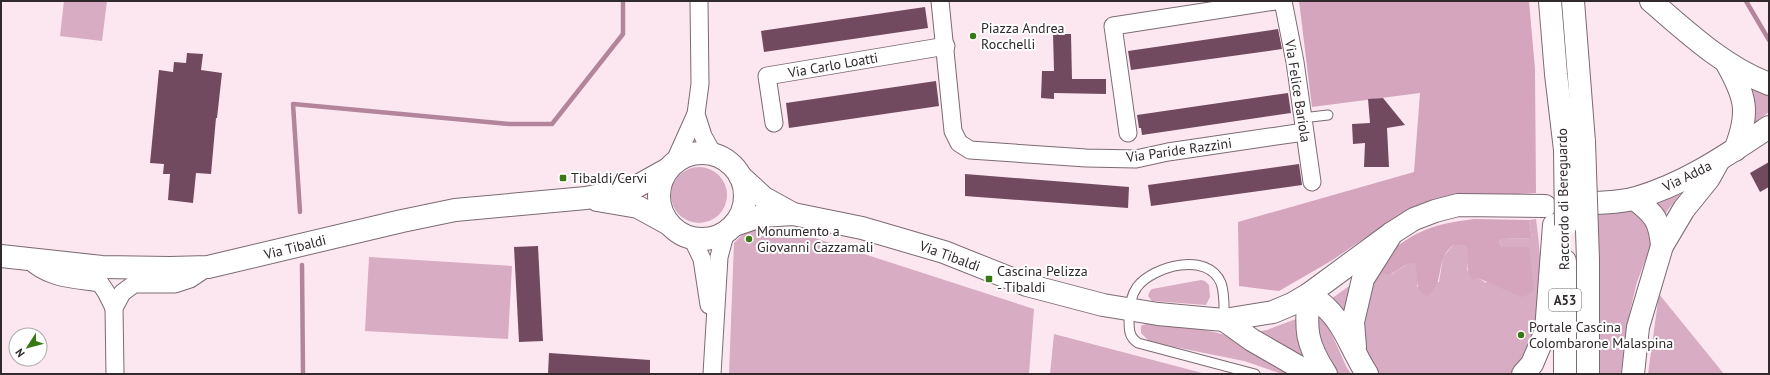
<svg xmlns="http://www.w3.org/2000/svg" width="1770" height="375" font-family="'PT Sans',sans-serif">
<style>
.green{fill:#d8acc2}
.forest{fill:#d4a5bc}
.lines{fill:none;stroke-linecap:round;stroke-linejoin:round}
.stream{stroke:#b2859b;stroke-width:4.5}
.building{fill:#724a5f}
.lane-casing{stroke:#7c6a73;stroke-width:11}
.street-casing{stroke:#7c6a73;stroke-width:19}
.secondary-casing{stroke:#7c6a73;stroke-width:24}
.highway-casing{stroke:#7c6a73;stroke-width:24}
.lane{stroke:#fff;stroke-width:9}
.street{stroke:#fff;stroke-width:17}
.secondary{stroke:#fff;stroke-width:22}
.highway{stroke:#fff;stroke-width:22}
.highway-bridge-casing{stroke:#7c6a73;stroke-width:24;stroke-linecap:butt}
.highway-bridge{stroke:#fff;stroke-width:22}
.poi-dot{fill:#387917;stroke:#fff;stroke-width:1.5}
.labels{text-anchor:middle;stroke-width:4;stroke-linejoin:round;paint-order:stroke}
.shield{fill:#fff;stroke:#6f6a6c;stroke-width:1}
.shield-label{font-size:13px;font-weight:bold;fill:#312a2d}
.poi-label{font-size:14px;fill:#312a2d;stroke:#fff;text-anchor:start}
.street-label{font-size:14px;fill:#312a2d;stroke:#fff}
</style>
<rect width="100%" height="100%" fill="#fce7f1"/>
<g class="green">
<polygon points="64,1 107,1 102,41 60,36"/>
<polygon points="1750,88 1769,94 1769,112 1754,123 1752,122"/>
<circle cx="699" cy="195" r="28"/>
<polygon points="1679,193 1680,195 1667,211 1664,218 1652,204"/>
<polygon points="1634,208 1647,225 1650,235 1650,248 1637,282 1627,324 1621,374 1597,374 1593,213"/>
<path d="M1536,219C1540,248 1547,315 1535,341C1530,352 1520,363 1513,374H1373L1362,352L1366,288L1382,259L1392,274L1409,263H1414L1417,268V287L1439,282L1443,257L1453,245H1462L1466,247L1469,254L1467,270L1486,283L1502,247L1499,242L1501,239L1532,238L1529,220Z"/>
<polygon points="750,227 787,229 1034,309 1029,374 729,374 734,243"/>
<polygon points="369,257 512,266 508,339 365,331"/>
<polygon points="1201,280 1205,281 1209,285 1210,297 1206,305 1152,301 1148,296 1150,291 1152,289"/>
<polygon points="1352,284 1348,316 1331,299"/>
<polygon points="1659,294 1724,374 1648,374"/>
<polygon points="1316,311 1325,319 1346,366 1351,374 1334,374 1316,343"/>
<path d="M1296,319C1297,333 1297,348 1306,359L1254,332L1267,330Z"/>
<path d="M1146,324C1171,326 1197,327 1222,334C1248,342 1272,360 1295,374H1282L1244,361L1150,342L1141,333V326Z"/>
<polygon points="1054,334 1206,374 1050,374"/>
</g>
<g class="forest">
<polygon points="1299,1 1529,1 1535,69 1536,193 1437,199 1387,223 1331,261 1279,291 1239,286 1238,222 1414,172 1420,93 1312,107"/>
<path d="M1474,219L1529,220L1532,238L1501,239L1499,242L1502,247H1529L1534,290L1529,294L1521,297L1478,278L1473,280C1463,270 1471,259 1466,247L1462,245H1453C1449,249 1444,254 1443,259C1438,273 1441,287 1427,296C1411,289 1421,276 1414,263C1403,262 1398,275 1385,274L1381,269L1382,259C1413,231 1433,224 1474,219Z"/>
</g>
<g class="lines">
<g class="stream">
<polyline points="1746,1 1769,40"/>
<polyline points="300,212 293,104 509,124 552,124 623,34 623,1"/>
<polyline points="302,265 303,374"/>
</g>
</g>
<g class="building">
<polygon points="925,7 928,28 764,52 761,31"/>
<polygon points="1278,29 1282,49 1131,70 1128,51"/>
<polygon points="1053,34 1071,34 1072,79 1106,79 1106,94 1054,93 1054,99 1041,98 1042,71 1054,71"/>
<polygon points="187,53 203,54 201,70 222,73 217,118 216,118 211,174 196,173 193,203 168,200 170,174 163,174 164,164 150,163 159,70 173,72 174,62 186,63"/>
<polygon points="936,81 939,106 789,128 786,103"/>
<polygon points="1288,93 1291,113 1142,135 1141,128 1139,128 1137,115"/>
<polygon points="1383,98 1405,125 1387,128 1389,167 1364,167 1365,143 1353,144 1352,124 1370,123 1368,99"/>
<polygon points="1769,162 1769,187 1760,192 1750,173"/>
<polygon points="1299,164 1302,185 1151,206 1148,185"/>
<polygon points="965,174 1129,187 1128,208 965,196"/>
<polygon points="538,246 543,341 519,342 514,247"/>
<polygon points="549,353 650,360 650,374 548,374"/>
</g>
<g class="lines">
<g class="lane-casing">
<g id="lane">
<polyline points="1302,118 1328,115"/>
<path d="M1224,320C1224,309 1225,294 1221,283C1208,251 1153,266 1137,287C1130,297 1129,308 1129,319C1129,330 1129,337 1138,343L1255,374"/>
</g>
</g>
<g class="street-casing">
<g id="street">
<polyline points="699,1 700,84 696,114 703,136 713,154"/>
<polyline points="940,1 953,131 959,143 970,150 1086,158 1136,159 1168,152 1304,132"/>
<polyline points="1283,1 1295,62 1312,182"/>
<polyline points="774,123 767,76 946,46"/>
<polyline points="1128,133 1113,26 1275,1"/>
<polyline points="674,163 696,114"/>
<polyline points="692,238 702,259 709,305"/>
<path d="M28,259C48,279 72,279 100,283L106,292L114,308"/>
<polyline points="115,374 114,308 122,293 134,284 175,284 190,279 208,267"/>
<polyline points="712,374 719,257 726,231"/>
</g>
</g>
<g class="secondary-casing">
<g id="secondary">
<circle cx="702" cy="196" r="43"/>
<polyline points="740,176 764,198 793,214"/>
<polyline points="597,200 638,207 669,224"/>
<path d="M1596,203C1609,202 1624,202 1636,198C1685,184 1727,155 1769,127"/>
<polyline points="734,225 761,216 793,214 862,228 944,252 1027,285 1103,305 1158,314 1224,320 1273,312 1292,304 1309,294 1392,233 1414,219 1435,211 1458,205 1545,206"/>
<polyline points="1,256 102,267 170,268 208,267 402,221 455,210 586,198 634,188 668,169"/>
</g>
</g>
<g class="highway-casing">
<g id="highway">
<polyline points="1550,1 1556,74 1565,150"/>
<polyline points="1573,1 1584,142"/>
<path d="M1651,1C1687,32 1724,67 1769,84"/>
<path d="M1726,62C1746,97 1750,112 1735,150"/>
<path d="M1635,199C1654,214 1660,220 1662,246"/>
<polyline points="1224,320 1252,340 1311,374"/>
<polyline points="1355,347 1353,322 1363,279 1392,233"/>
<path d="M1326,374C1306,344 1305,329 1309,294C1345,318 1346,341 1367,374"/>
<polyline points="1523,374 1532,364 1546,331 1554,225"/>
<polyline points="1565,374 1565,261"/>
<polyline points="1588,374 1588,260"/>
<polyline points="1633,374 1638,327 1662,246 1684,209 1709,178 1719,160"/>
</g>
</g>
<use href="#lane" class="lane"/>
<use href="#street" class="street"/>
<use href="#secondary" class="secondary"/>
<use href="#highway" class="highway"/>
<g class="highway-bridge-casing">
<g id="highway-bridge">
<polyline points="1584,142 1588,260"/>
<polyline points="1565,150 1566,225"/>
</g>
</g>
<use href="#highway-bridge" class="highway-bridge"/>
</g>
<g class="poi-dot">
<circle cx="973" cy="36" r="4"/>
<rect x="559" y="174" width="8" height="8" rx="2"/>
<circle cx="749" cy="239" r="4"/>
<rect x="985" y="275" width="8" height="8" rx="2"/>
<circle cx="1521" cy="335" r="4"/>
</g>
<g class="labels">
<rect class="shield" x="1549" y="289" width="32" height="22" rx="3"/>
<g class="shield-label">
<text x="1565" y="305">A53</text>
</g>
<g class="poi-label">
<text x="981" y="33">Piazza Andrea<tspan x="981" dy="16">Rocchelli</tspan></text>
<text x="571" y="183">Tibaldi/Cervi</text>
<text x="757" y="236">Monumento a<tspan x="757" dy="16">Giovanni Cazzamali</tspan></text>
<text x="997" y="276">Cascina Pelizza<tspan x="997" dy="16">- Tibaldi</tspan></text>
<text x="1529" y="332">Portale Cascina<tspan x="1529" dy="16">Colombarone Malaspina</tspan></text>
</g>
<g class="street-label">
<text transform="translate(833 65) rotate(-10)" y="5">Via Carlo Loatti</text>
<text transform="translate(1298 91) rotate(81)" y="5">Via Felice Bariola</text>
<text transform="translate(1179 150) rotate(-8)" y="5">Via Paride Razzini</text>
<text transform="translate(1687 176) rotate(-26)" y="5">Via Adda</text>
<text transform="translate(1563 199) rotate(-91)" y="5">Raccordo di Bereguardo</text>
<text transform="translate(295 247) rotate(-14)" y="5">Via Tibaldi</text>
<text transform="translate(950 256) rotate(20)" y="5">Via Tibaldi</text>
</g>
</g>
<rect width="1770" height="375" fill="none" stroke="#312a2d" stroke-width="4"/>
<g transform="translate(28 347) rotate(234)"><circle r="19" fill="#ffffff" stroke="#adaaab"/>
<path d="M0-3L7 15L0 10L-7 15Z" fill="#387917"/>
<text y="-6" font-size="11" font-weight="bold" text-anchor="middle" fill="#312a2d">N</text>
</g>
</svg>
